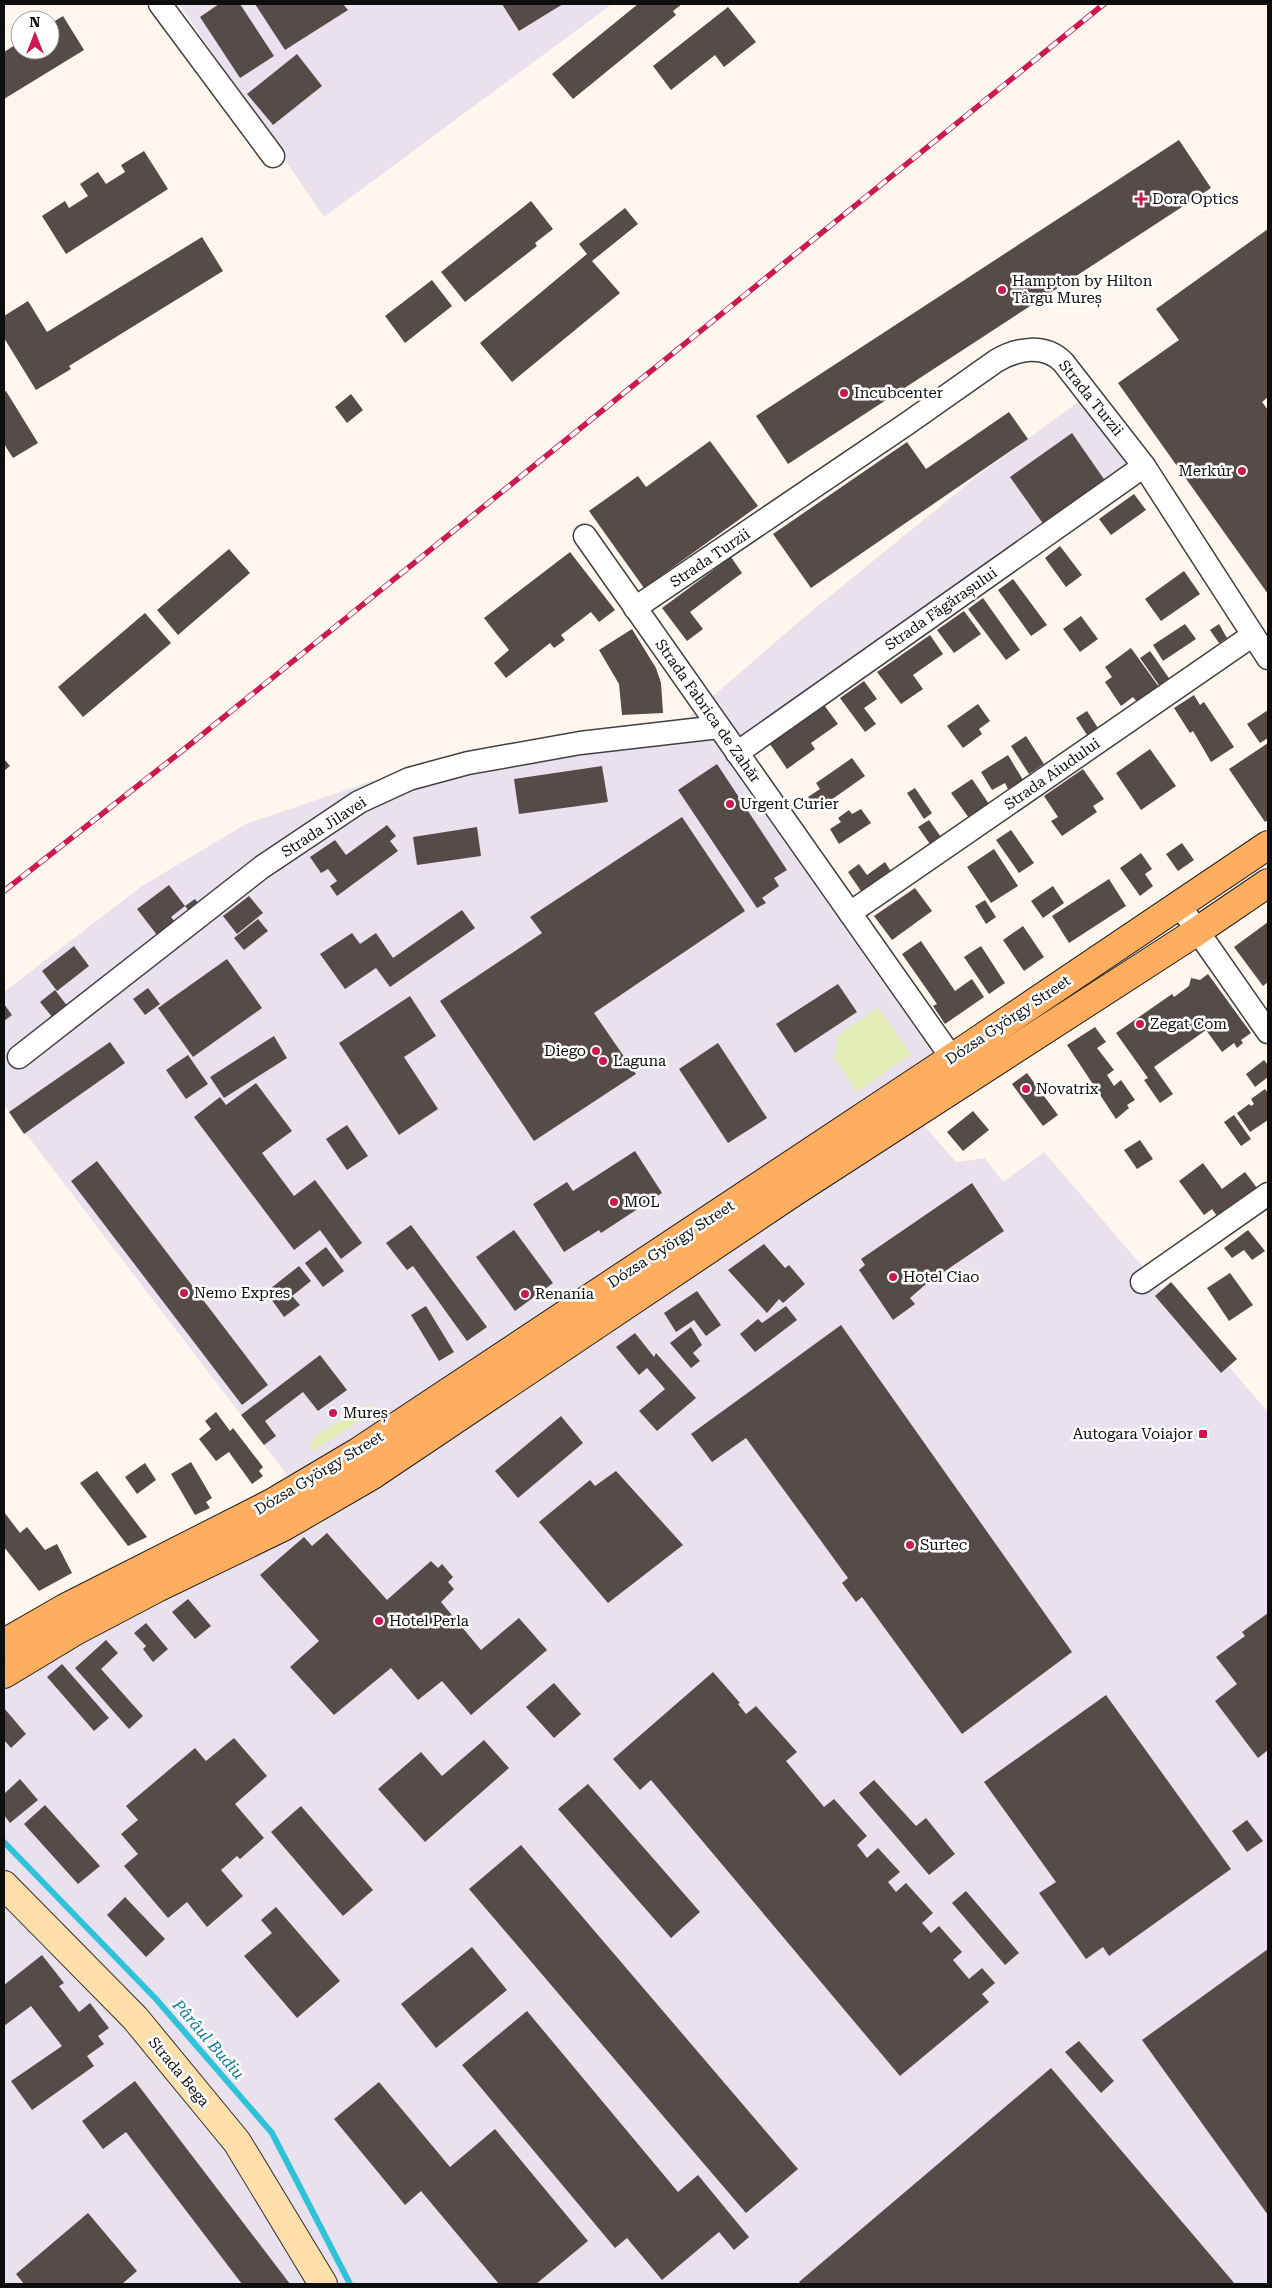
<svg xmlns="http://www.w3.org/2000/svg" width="1272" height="2288" font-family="'Roboto Serif',serif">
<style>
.industrial{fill:#e9e1ed}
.green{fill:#e1edb4}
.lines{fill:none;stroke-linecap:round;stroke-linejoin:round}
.stream{stroke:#2fc2d9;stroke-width:6}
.building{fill:#574b49}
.street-casing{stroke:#414141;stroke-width:25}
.secondary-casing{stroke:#303030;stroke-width:30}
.primary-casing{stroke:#1f1f1f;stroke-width:30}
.street{stroke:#fff;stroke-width:22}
.secondary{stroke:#ffdfa9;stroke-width:28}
.primary{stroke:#ffad5e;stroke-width:28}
.rail-casing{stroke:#ca1a51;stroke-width:5.5}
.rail{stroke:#fff;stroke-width:4;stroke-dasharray:11;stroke-linecap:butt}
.poi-dot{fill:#ca1a51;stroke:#fff;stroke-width:2}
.labels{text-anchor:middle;stroke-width:5;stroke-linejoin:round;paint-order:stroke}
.poi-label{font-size:15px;fill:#0e0e0e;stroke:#fff;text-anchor:start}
.street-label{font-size:15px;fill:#0e0e0e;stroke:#fff}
.water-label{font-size:16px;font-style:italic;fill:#0d7c93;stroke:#fff}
</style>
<rect width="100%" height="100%" fill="#fff7ee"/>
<g class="industrial">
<polygon points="179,4 612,4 324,217"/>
<polygon points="1093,391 1142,460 723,753 933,1054 919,1120 956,1162 985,1158 1003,1182 1044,1152 1268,1412 1268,2284 4,2284 4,1690 104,1632 323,1522 4,1105 4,992 142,886 246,824 372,781 450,760 522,745 689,717 802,619 976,477"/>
</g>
<g class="green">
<polygon points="878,1008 911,1054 857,1092 834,1057 839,1034"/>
<polygon points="369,1405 378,1409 312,1451 310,1448 312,1441 317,1435 361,1407"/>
</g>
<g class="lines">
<polyline class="stream" points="4,1842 156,1999 272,2133 350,2284"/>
</g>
<g class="building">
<polygon points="219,4 240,4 274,56 240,78 200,17"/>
<polygon points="255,4 343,4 348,10 285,50"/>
<polygon points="502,4 563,4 519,31"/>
<polygon points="638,4 682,4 673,11 676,15 573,99 552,74"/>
<polygon points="728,7 756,42 724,67 715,55 671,90 653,66"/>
<polygon points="63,16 84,50 4,99 4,52 20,42 20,50 50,50 50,24"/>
<polygon points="297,54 322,86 273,125 247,94"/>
<polygon points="1179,140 1211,188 788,464 756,416"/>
<polygon points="144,151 168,189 66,254 42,216 65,201 69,208 88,196 80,184 98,172 106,184 125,172 121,165"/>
<polygon points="531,201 553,229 535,243 537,246 465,302 441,272"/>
<polygon points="625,208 638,224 592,261 620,293 512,382 480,343 587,254 579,244"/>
<polygon points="1268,229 1268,397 1262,402 1268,410 1268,594 1118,383 1179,340 1156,309"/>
<polygon points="202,237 223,271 69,366 71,369 36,390 4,338 4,316 28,301 47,332"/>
<polygon points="432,280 452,306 405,343 385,316"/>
<polygon points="6,391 38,443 13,458 4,444 4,392"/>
<polygon points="351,394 363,410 347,423 335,407"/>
<polygon points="1009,412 1028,439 811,588 773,534 907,442 926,469"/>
<polygon points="1072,433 1106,482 1044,525 1010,477"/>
<polygon points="710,441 758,506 644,588 589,511 638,476 646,487"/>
<polygon points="1134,494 1146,510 1111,535 1099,519"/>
<polygon points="1060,546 1082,575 1066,587 1045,558"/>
<polygon points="229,549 250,573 178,635 157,610"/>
<polygon points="570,552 615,610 599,622 591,612 561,635 565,640 554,648 550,643 506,678 494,663 509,650 484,618"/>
<polygon points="731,557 742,573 690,612 703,629 687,641 662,608"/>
<polygon points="1184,571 1200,594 1161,621 1145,599"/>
<polygon points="1013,579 1047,625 1031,636 998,590"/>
<polygon points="983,598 1020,650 1006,660 968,609"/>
<polygon points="964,611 981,634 954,653 937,630"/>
<polygon points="145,613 171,643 83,717 58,687"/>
<polygon points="1081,616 1098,639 1080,652 1063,629"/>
<polygon points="1185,624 1196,639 1163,661 1153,645"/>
<polygon points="1219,624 1227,638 1219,643 1210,630"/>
<polygon points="632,629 656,668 661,683 663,713 622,715 619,684 599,650"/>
<polygon points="930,635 943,654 913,675 923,689 901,704 877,672"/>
<polygon points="1131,648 1159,687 1137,702 1133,697 1121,706 1105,682 1112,677 1105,667"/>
<polygon points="1150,651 1171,681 1161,688 1140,658"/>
<polygon points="864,681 877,699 864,708 876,724 865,732 840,698"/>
<polygon points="1194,695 1200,705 1204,702 1234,747 1211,762 1193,731 1190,733 1174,708"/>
<polygon points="978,704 990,721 979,729 982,734 963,748 947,726"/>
<polygon points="824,705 838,724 811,743 815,749 787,769 770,744"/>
<polygon points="1268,710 1268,738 1260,743 1247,724"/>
<polygon points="1087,711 1098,728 1087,735 1076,718"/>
<polygon points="1026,736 1044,764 1029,774 1011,746"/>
<polygon points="1268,743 1268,820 1265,822 1229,769"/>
<polygon points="1150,749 1176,786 1141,810 1116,773"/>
<polygon points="1008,755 1023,780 1008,789 1005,783 992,790 981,772"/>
<polygon points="852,758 865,776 817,810 808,797 820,789 816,783"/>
<polygon points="4,759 10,766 4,771"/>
<polygon points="717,764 787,870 774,878 779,886 762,898 766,903 757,908 678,790"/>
<polygon points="602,766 608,802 519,814 514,779"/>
<polygon points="1083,769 1104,799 1093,806 1097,812 1062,836 1051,821 1058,817 1044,796"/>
<polygon points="972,779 989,804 969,818 951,793"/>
<polygon points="915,788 932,813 924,819 907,793"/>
<polygon points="861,809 871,823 839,844 830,829 841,822 838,818 849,810 852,814"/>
<polygon points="682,817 745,911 594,1013 636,1074 534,1141 440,1001 542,933 530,917"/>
<polygon points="929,820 941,837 930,844 918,827"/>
<polygon points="387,825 396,836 390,841 398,851 337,896 330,886 337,881 328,869 321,873 310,857 335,840 346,855"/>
<polygon points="477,827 481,856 417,865 413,837"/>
<polygon points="1011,830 1034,863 1019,873 996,840"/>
<polygon points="1182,843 1194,860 1178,871 1166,854"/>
<polygon points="994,849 1018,886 991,903 967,867"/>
<polygon points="1141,853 1152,869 1145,874 1153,886 1140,896 1120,868"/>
<polygon points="885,862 892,873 863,894 848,872 859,864 867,875"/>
<polygon points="1109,879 1126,906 1069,943 1052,916"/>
<polygon points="169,885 185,906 171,917 175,922 157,935 137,909"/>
<polygon points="1053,886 1064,903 1043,918 1031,901"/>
<polygon points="915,888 932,911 892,940 874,916"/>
<polygon points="249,896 263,913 237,934 223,916"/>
<polygon points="195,899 201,907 192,915 185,906"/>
<polygon points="985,900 996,917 986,924 975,906"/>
<polygon points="462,910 475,928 390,987 376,968 345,989 320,954 352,933 360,944 376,933 393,958"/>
<polygon points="258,919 268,931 244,950 234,938"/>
<polygon points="1268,922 1268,982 1263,986 1234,947"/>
<polygon points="1023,926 1044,957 1024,971 1003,940"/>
<polygon points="921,941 955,991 972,979 984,997 945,1024 933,1006 937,1004 902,954"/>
<polygon points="74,946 89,966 57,991 42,971"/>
<polygon points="981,946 1005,983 989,994 964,957"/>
<polygon points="227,959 262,1008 193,1057 158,1008"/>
<polygon points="1208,974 1251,1033 1241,1040 1243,1043 1237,1048 1234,1043 1222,1052 1206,1030 1154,1067 1173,1094 1160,1103 1144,1080 1148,1078 1116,1033 1172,994 1174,997 1189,986 1191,978 1200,980"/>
<polygon points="838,984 857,1012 795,1053 776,1024"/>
<polygon points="148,988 160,1004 145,1015 133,999"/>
<polygon points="55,990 68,1007 53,1018 40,1002"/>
<polygon points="410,996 436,1036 404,1057 438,1109 399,1135 339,1043"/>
<polygon points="4,1004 12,1015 4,1021"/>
<polygon points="1095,1027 1106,1042 1097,1048 1114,1070 1107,1075 1114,1086 1121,1080 1135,1100 1127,1105 1129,1108 1116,1119 1067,1045"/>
<polygon points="274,1036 287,1058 224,1098 210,1077"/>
<polygon points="110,1042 125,1063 24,1134 9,1112"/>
<polygon points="718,1043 767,1118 728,1143 679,1069"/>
<polygon points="188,1055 208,1084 186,1099 166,1070"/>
<polygon points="1264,1060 1268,1065 1268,1077 1255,1087 1246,1074"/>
<polygon points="1027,1073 1058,1115 1043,1126 1012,1084"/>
<polygon points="256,1083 292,1131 262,1153 294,1196 315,1180 362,1243 341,1259 320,1230 294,1250 194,1117 220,1097 226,1105"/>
<polygon points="1265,1089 1268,1093 1268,1120 1250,1132 1237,1113 1249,1104 1251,1106 1254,1104 1251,1099"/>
<polygon points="973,1111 989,1130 963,1151 947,1132"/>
<polygon points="1234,1115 1251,1139 1241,1146 1224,1122"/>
<polygon points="347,1125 368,1156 347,1170 326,1139"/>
<polygon points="1140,1140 1153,1159 1137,1169 1124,1150"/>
<polygon points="635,1151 662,1193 601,1233 599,1230 564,1252 533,1204 567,1182 573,1191"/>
<polygon points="97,1161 268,1385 242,1405 71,1181"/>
<polygon points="1203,1163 1222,1189 1245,1172 1257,1188 1217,1216 1212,1209 1204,1215 1179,1181"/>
<polygon points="972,1183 1004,1231 926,1284 910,1298 915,1304 893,1320 859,1270 865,1265 861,1259"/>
<polygon points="411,1225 487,1327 467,1341 413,1266 407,1270 386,1243"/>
<polygon points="514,1230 553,1283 515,1311 476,1257"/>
<polygon points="1248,1230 1265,1251 1252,1260 1244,1250 1232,1258 1224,1248"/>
<polygon points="764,1244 785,1268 789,1265 805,1284 783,1303 779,1299 767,1313 728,1270"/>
<polygon points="326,1247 344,1271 323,1287 305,1263"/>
<polygon points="299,1266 311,1281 292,1296 300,1305 284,1317 266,1292"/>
<polygon points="1230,1273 1253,1305 1229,1321 1207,1288"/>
<polygon points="1171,1282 1237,1359 1221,1373 1155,1296"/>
<polygon points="697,1291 721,1325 706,1336 694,1320 676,1332 664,1313"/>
<polygon points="426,1306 454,1352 439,1361 411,1315"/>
<polygon points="786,1306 797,1320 755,1352 740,1334 758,1319 762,1323"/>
<polygon points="841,1325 1072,1652 962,1734 862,1597 856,1602 842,1583 848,1578 746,1438 712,1462 691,1434"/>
<polygon points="691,1327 702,1345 693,1353 700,1361 691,1368 670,1343"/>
<polygon points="635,1333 654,1357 656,1353 696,1398 657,1431 639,1411 665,1389 647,1368 639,1375 616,1347"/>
<polygon points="320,1355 347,1390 318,1411 303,1392 265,1421 276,1436 264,1445 241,1415"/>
<polygon points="216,1412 230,1431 233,1428 263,1467 259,1471 263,1476 252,1484 229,1452 216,1461 199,1439 211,1429 205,1421"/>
<polygon points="561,1416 583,1443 518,1498 495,1471"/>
<polygon points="191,1462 212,1498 206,1502 210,1508 195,1515 171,1474"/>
<polygon points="145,1463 156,1480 137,1494 125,1477"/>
<polygon points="97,1471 147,1537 128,1546 80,1483"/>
<polygon points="616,1471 683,1545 608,1603 539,1522 590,1480 595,1486"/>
<polygon points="4,1512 20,1533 27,1527 45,1550 57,1544 72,1573 39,1591 4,1547"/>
<polygon points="327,1533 387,1600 431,1561 438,1568 442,1564 453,1577 448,1582 454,1589 441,1602 481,1650 519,1618 547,1650 471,1715 442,1681 418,1700 391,1668 334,1715 290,1667 319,1641 260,1575 304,1537 312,1546"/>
<polygon points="188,1599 211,1626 195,1639 172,1612"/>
<polygon points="1268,1613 1268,1750 1258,1758 1215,1701 1237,1684 1216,1657 1245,1636 1242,1632"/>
<polygon points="146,1623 168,1649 153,1662 143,1649 146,1646 134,1633"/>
<polygon points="106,1640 118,1653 101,1669 143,1716 129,1729 75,1668"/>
<polygon points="62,1664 109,1718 94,1731 47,1677"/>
<polygon points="713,1672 740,1703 738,1704 746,1714 756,1706 797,1752 786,1761 824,1807 834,1799 867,1836 857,1845 867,1858 878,1848 900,1872 888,1882 896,1892 906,1883 933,1913 922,1923 931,1933 939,1926 962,1952 953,1960 969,1979 982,1968 995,1983 982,1994 989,2002 900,2076 651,1780 640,1790 613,1759"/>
<polygon points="554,1683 581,1714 554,1738 526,1707"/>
<polygon points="1106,1695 1231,1869 1109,1956 1103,1947 1086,1959 1039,1893 1056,1882 984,1782"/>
<polygon points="4,1708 26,1734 11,1748 4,1740"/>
<polygon points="234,1738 267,1776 235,1804 264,1838 240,1859 237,1856 221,1870 243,1896 207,1927 187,1902 168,1918 124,1866 138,1854 121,1834 138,1820 126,1806 195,1748 206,1761"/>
<polygon points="484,1740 509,1768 425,1842 378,1789 421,1752 442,1776"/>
<polygon points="20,1779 38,1800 10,1823 4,1815 4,1794"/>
<polygon points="874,1780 916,1826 926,1818 955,1854 929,1875 859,1793"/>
<polygon points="588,1784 700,1912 671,1938 558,1809"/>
<polygon points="45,1805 100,1866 78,1884 24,1824"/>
<polygon points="301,1806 373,1890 343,1916 271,1832"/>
<polygon points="1247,1820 1263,1841 1247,1852 1232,1831"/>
<polygon points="521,1845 798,2169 746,2213 469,1889"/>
<polygon points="966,1891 1019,1953 1005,1965 952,1903"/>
<polygon points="125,1897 165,1939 146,1957 107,1915"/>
<polygon points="276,1907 340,1981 297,2018 244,1956 272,1933 261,1920"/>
<polygon points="472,1947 507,1990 436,2048 401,2004"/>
<polygon points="1268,1949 1268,2215 1142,2040"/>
<polygon points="42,1955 64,1983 59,1986 79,2012 90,2003 109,2028 98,2036 104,2044 87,2056 94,2066 32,2110 11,2081 62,2046 31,2006 4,2026 4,1985"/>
<polygon points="527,2011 678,2192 698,2175 749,2237 734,2250 719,2232 662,2280 627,2238 615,2248 462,2065"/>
<polygon points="1079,2041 1114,2081 1101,2093 1065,2052"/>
<polygon points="1051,2068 1235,2284 801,2284 799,2282"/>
<polygon points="135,2081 290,2284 242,2284 126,2132 103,2149 82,2121"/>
<polygon points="379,2082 450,2167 495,2129 588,2241 536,2284 499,2284 421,2191 405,2205 334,2119"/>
<polygon points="88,2213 137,2271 122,2284 24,2284 16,2274"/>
</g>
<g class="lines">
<g class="street-casing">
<g id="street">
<polyline points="160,4 273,156"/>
<polyline points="585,536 952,1058"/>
<path d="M635,608L908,423L996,361C1016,349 1044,343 1063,362L1144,466L1268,658"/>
<polyline points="737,753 1144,466"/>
<polyline points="1180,906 1268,1032"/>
<polyline points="850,913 1253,635"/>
<polyline points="19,1057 262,867 359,802 409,779 468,763 580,743 719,727"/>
<polyline points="1142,1282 1268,1194"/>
</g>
</g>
<g class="secondary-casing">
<polyline id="secondary" points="4,1885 135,2018 237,2142 323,2284"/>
</g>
<g class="primary-casing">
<g id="primary">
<polyline points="4,1643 65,1608 272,1503 358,1452 952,1058 1268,845"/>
<polyline points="4,1674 77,1630 157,1588 283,1527 371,1476 794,1192 1196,932 1268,883"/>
</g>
</g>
<use href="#street" class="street"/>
<use href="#secondary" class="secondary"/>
<use href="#primary" class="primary"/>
<g class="rail-casing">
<polyline id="rail" points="4,891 182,751 1104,4"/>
</g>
<use href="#rail" class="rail"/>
</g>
<g class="poi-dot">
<path d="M1138.5 191.5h5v5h5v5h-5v5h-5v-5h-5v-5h5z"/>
<circle cx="1002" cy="290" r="5"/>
<circle cx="844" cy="393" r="5"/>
<circle cx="1242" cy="471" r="5"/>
<circle cx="730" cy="804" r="5"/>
<circle cx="1140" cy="1024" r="5"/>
<circle cx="596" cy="1051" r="5"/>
<circle cx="603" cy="1061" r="5"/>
<circle cx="1026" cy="1089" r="5"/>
<circle cx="614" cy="1202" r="5"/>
<circle cx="893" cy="1277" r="5"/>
<circle cx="184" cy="1293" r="5"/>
<circle cx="525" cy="1294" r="5"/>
<circle cx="333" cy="1413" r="5"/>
<rect x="1198" y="1429" width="10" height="10" rx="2.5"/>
<circle cx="910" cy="1545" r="5"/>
<circle cx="379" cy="1621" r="5"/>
</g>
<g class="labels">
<g class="poi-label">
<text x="1152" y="204">Dora Optics</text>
<text x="1012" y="286">Hampton by Hilton<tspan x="1012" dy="17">Târgu Mureș</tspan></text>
<text x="854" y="398">Incubcenter</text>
<text x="1232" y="476" text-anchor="end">Merkúr</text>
<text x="740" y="809">Urgent Curier</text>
<text x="1150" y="1029">Zegat Com</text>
<text x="586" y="1056" text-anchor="end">Diego</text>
<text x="613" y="1066">Laguna</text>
<text x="1036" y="1094">Novatrix</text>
<text x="624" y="1207">MOL</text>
<text x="903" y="1282">Hotel Ciao</text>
<text x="194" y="1298">Nemo Expres</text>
<text x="535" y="1299">Renania</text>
<text x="343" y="1418">Mureș</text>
<text x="1193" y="1439" text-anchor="end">Autogara Voiajor</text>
<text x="920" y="1550">Surtec</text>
<text x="389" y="1626">Hotel Perla</text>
</g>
<g class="street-label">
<text transform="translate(1091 398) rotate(51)" y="5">Strada Turzii</text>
<text transform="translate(710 558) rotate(-34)" y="5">Strada Turzii</text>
<text transform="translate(941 609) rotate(-35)" y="5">Strada Făgărașului</text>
<text transform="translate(708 711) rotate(55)" y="5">Strada Fabrica de Zahăr</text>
<text transform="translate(1052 774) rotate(-35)" y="5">Strada Aiudului</text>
<text transform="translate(324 827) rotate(-33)" y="5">Strada Jilavei</text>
<text transform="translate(1008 1020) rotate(-34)" y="5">Dózsa György Street</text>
<text transform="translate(671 1244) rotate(-33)" y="5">Dózsa György Street</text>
<text transform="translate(319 1473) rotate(-31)" y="5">Dózsa György Street</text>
<text transform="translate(179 2072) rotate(50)" y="5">Strada Bega</text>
</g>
<g class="water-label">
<text transform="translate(209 2039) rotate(49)" y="6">Pârâul Budiu</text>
</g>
</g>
<rect width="1272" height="2288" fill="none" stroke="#0e0e0e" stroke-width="10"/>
<g transform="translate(35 35)"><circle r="24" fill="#ffffff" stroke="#9f9f9f"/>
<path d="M0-4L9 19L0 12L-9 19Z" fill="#ca1a51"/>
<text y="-8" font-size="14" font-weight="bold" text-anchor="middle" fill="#0e0e0e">N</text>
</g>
</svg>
